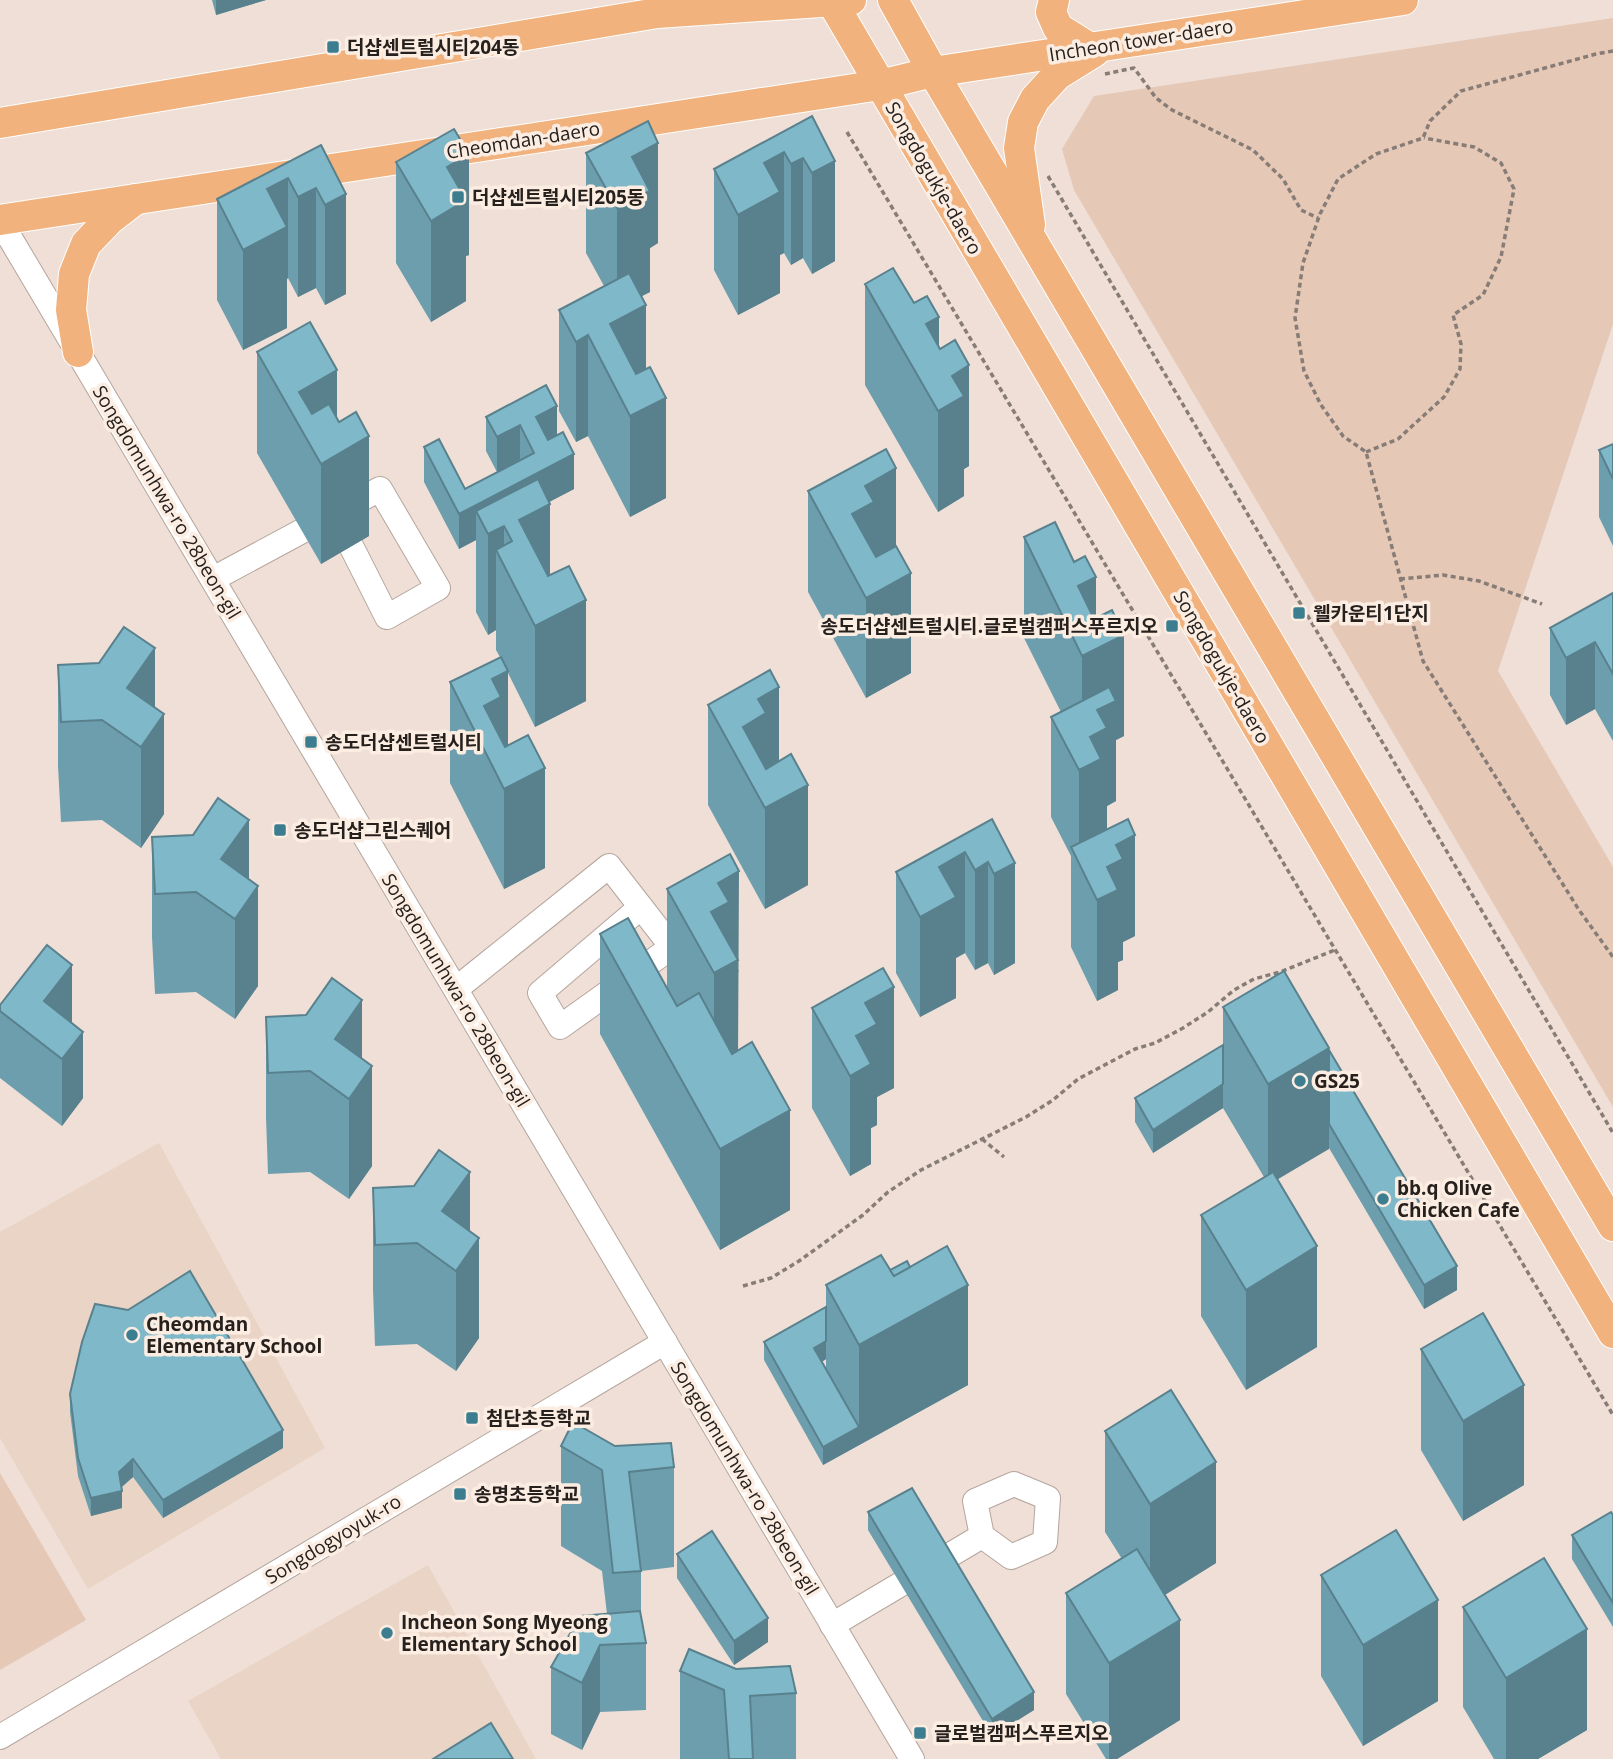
<svg xmlns="http://www.w3.org/2000/svg" width="1613" height="1759" font-family="'Open Sans','Noto Sans KR',sans-serif">
<style>
.built{fill:#ead4c6}
.green{fill:#e5c8b6}
.lines{fill:none;stroke-linecap:round;stroke-linejoin:round}
.minor-casing{stroke:#b5a69d;stroke-width:26}
.major-casing{stroke:#fff;stroke-width:32}
.path{stroke:#877c76;stroke-width:3.5;stroke-dasharray:5 3.5;stroke-linecap:butt}
.minor{stroke:#fff;stroke-width:24}
.major{stroke:#f2b27d;stroke-width:30}
.wall{fill:#6d9ead;fill-rule:evenodd}
.shaded-wall{fill:#59818d}
.building{fill:#7fb8c9;stroke:#59818d;stroke-width:2}
.poi-dot{fill:#3c7e90;stroke:#fcede3;stroke-width:2.5}
.labels{text-anchor:middle;stroke-width:7;stroke-linejoin:round;paint-order:stroke}
.street-label{font-size:19px;fill:#27211e;stroke:#fcede3}
.poi-label{font-size:19px;font-weight:bold;fill:#27211e;stroke:#fcede3;text-anchor:start}
</style>
<rect width="100%" height="100%" fill="#efdfd6"/>
<g class="built">
<polygon points="159,1143 325,1448 88,1589 0,1438 0,1232"/>
<polygon points="428,1565 536,1759 221,1759 188,1701"/>
</g>
<g class="green">
<polygon points="1613,18 1613,324 1498,671 1613,867 1613,1107 1074,190 1062,149 1094,96"/>
<polygon points="0,1473 86,1620 0,1670"/>
</g>
<g class="lines">
<g class="minor-casing">
<g id="minor">
<polyline points="0,221 912,1759"/>
<polyline points="213,579 380,489 438,588 387,617 339,522"/>
<polyline points="456,989 609,866 672,947 560,1027 540,993 641,907"/>
<polyline points="832,1625 982,1536 1011,1557 1045,1542 1048,1498 1014,1484 975,1501 982,1536"/>
<polyline points="0,1737 665,1342"/>
</g>
</g>
<g class="major-casing">
<g id="major">
<polyline points="893,0 933,72 1613,1226"/>
<polyline points="1054,0 1051,12 1058,28 1090,48"/>
<polyline points="832,2 1613,1333"/>
<polyline points="0,123 657,13 851,0"/>
<polyline points="0,220 880,85 933,72 1403,0"/>
<polyline points="1030,225 1019,148 1023,122 1035,99 1057,75 1094,52"/>
<polyline points="78,352 71,310 74,274 86,244 110,219 136,199"/>
</g>
</g>
<g class="path">
<polyline points="1613,51 1596,54 1461,91 1430,121 1423,138 1376,154 1338,179 1320,214 1303,263 1295,318 1304,371 1321,405 1343,436 1366,452 1423,661 1579,910 1613,957"/>
<polyline points="1105,74 1134,68 1156,98 1172,110 1253,150 1283,179 1301,210 1318,218"/>
<polyline points="847,132 1613,1415"/>
<polyline points="1048,176 1613,1133"/>
<polyline points="1366,452 1398,439 1444,397 1460,369 1461,344 1453,315 1483,295 1501,257 1514,189 1501,163 1474,147 1424,138"/>
<polyline points="1400,579 1443,575 1479,581 1542,604"/>
<polyline points="982,1139 1004,1157"/>
<polyline points="743,1286 771,1278 799,1261 863,1215 888,1192 921,1170 1026,1117 1053,1100 1078,1079 1135,1049 1155,1043 1183,1028 1208,1012 1234,990 1254,979 1280,972 1335,950"/>
</g>
<use href="#minor" class="minor"/>
<use href="#major" class="major"/>
</g>
<g class="wall">
<polygon points="212,0 266,0 216,15"/>
<polygon points="812,116 835,261 812,274 803,258 791,265 784,253 780,255 780,293 738,315 714,270 714,169"/>
<polygon points="321,145 346,294 325,305 316,288 298,297 288,278 287,279 287,328 243,350 217,300 217,199"/>
<polygon points="586,153 658,243 650,248 650,292 641,296 646,369 666,498 630,517 588,436 576,442 559,411 559,310 604,286 586,253"/>
<polygon points="396,162 469,255 466,256 466,301 431,322 396,263"/>
<polygon points="865,284 939,348 969,466 964,469 964,496 938,512 865,385"/>
<polygon points="257,352 337,419 369,536 321,564 257,453"/>
<polygon points="486,417 557,436 574,489 549,502 550,575 586,701 535,727 508,673 508,746 545,868 504,889 450,783 450,682 500,657 496,650 496,630 488,635 476,612 476,540 459,549 424,482 424,447 465,489 520,460 497,472 486,451"/>
<polygon points="1613,444 1613,546 1599,517 1599,450"/>
<polygon points="808,491 896,546 911,673 866,698 808,592"/>
<polygon points="1024,537 1096,618 1124,736 1116,740 1116,801 1107,806 1107,829 1101,832 1135,936 1123,942 1123,960 1118,962 1118,990 1097,1001 1071,947 1071,856 1051,817 1051,717 1061,712 1024,638"/>
<polygon points="1613,593 1613,741 1595,709 1566,725 1550,695 1550,628"/>
<polygon points="58,665 155,707 164,814 141,848 102,820 61,822 58,766"/>
<polygon points="708,705 779,761 808,885 765,909 708,805"/>
<polygon points="992,819 1015,963 994,975 988,963 975,970 965,953 956,958 956,998 920,1017 896,973 896,872"/>
<polygon points="152,837 249,879 258,986 235,1019 196,992 155,994 152,937"/>
<polygon points="667,889 739,971 738,972 738,1051 790,1210 720,1250 600,1034 600,934 667,988"/>
<polygon points="0,1005 72,1023 83,1098 62,1126 0,1078"/>
<polygon points="1223,1007 1329,1050 1457,1290 1424,1309 1329,1148 1278,1179 1317,1347 1246,1390 1201,1316 1201,1215 1264,1177 1223,1108 1153,1153 1135,1122 1135,1098 1223,1045"/>
<polygon points="812,1008 894,1088 877,1097 877,1125 871,1128 871,1164 850,1176 812,1108"/>
<polygon points="266,1017 362,1059 372,1166 349,1199 310,1172 268,1174 266,1117"/>
<polygon points="373,1188 470,1231 479,1338 456,1371 417,1344 375,1346 373,1289"/>
<path d="M890,1270L968,1385L823,1465L764,1360V1342L826,1307V1285ZM826,1359V1370L822,1362Z"/>
<polygon points="1421,1349 1524,1485 1463,1521 1421,1450"/>
<polygon points="70,1394 283,1448 163,1518 133,1477 122,1487 122,1508 91,1516 78,1476 70,1412"/>
<polygon points="1105,1431 1216,1563 1165,1595 1180,1720 1117,1759 1106,1759 1066,1694 1066,1593 1122,1559 1105,1532"/>
<polygon points="561,1446 615,1446 674,1467 674,1567 641,1571 641,1615 646,1643 646,1710 600,1712 582,1750 551,1734 551,1667 607,1614 602,1571 561,1546"/>
<polygon points="868,1512 1034,1710 992,1736 868,1530"/>
<polygon points="1613,1515 1613,1627 1572,1559 1572,1535"/>
<polygon points="677,1554 768,1642 734,1665 677,1578"/>
<polygon points="1321,1575 1438,1701 1363,1746 1321,1676"/>
<polygon points="1463,1607 1587,1730 1538,1759 1494,1759 1463,1707"/>
<polygon points="736,1669 796,1693 796,1759 680,1759 680,1671"/>
</g>
<g class="shaded-wall">
<polygon points="216,0 266,0 216,15"/>
<polygon points="658,143 658,243 650,248 650,292 617,309 617,208 632,157"/>
<polygon points="784,152 784,253 780,255 780,293 738,315 738,215 764,163"/>
<polygon points="469,154 469,255 466,256 466,301 431,322 431,221 447,167"/>
<polygon points="803,158 803,258 791,265 791,164"/>
<polygon points="835,161 835,261 812,274 812,173"/>
<polygon points="288,178 288,278 287,279 287,328 243,350 243,250 267,189"/>
<polygon points="316,188 316,288 298,297 298,197"/>
<polygon points="346,194 346,294 325,305 325,205"/>
<polygon points="646,305 646,405 610,324"/>
<polygon points="939,317 939,410 952,376 969,365 969,466 964,469 964,496 938,512 938,411 926,324"/>
<polygon points="588,335 588,436 576,442 576,342"/>
<polygon points="337,370 337,454 369,436 369,536 321,564 321,464 299,392"/>
<polygon points="666,398 666,498 630,517 630,416"/>
<polygon points="557,406 557,441 536,452 536,417"/>
<polygon points="520,425 520,460 497,472 497,437"/>
<polygon points="574,454 574,489 488,534 476,511 476,540 459,549 459,514"/>
<polygon points="896,468 896,569 911,573 911,673 866,698 866,598 852,514 865,486"/>
<polygon points="550,504 550,604 519,520"/>
<polygon points="504,526 504,565 496,550 496,630 488,635 488,534"/>
<polygon points="1096,577 1096,649 1124,635 1124,736 1116,740 1116,801 1107,806 1107,829 1101,832 1079,863 1079,770 1082,756 1082,656 1078,586"/>
<polygon points="586,600 586,701 535,727 535,626"/>
<polygon points="1595,642 1595,709 1566,725 1566,658"/>
<polygon points="155,648 155,728 164,714 164,814 141,848 141,747 127,688"/>
<polygon points="508,671 508,772 484,706 492,679"/>
<polygon points="779,687 779,788 808,785 808,885 765,909 765,808 743,727 758,699"/>
<polygon points="545,768 545,868 504,889 504,789"/>
<polygon points="249,820 249,900 258,886 258,986 235,1019 235,919 221,859"/>
<polygon points="1135,835 1135,936 1123,942 1123,960 1118,962 1118,990 1097,1001 1097,900 1107,867 1116,845"/>
<polygon points="965,852 965,953 956,958 956,998 920,1017 920,917 939,867"/>
<polygon points="988,862 988,963 975,970 975,870"/>
<polygon points="1015,863 1015,963 994,975 994,874"/>
<polygon points="739,871 738,1061 714,1074 714,973 711,912 718,883"/>
<polygon points="72,965 72,1032 44,1001"/>
<polygon points="894,987 894,1088 877,1097 877,1125 871,1128 871,1164 850,1176 850,1076 856,1036 865,1003"/>
<polygon points="362,1000 362,1079 372,1066 372,1166 349,1199 349,1099 335,1039"/>
<polygon points="83,1032 83,1098 62,1126 62,1059"/>
<polygon points="1329,1048 1329,1149 1268,1185 1268,1084"/>
<polygon points="1223,1084 1223,1108 1153,1153 1153,1130"/>
<polygon points="790,1110 790,1210 720,1250 720,1149"/>
<polygon points="470,1172 470,1251 479,1238 479,1338 456,1371 456,1271 442,1211"/>
<polygon points="1317,1246 1317,1347 1246,1390 1246,1290"/>
<polygon points="1457,1266 1457,1290 1424,1309 1424,1285"/>
<polygon points="968,1285 968,1385 823,1465 823,1447 859,1427 859,1345"/>
<polygon points="826,1341 826,1359 814,1366 814,1348"/>
<polygon points="1524,1385 1524,1485 1463,1521 1463,1421"/>
<polygon points="283,1430 283,1448 163,1518 163,1500"/>
<polygon points="133,1459 133,1477 119,1489 119,1472"/>
<polygon points="1216,1462 1216,1563 1150,1604 1150,1504"/>
<polygon points="122,1491 122,1508 91,1516 91,1498"/>
<polygon points="1438,1600 1438,1701 1363,1746 1363,1645"/>
<polygon points="768,1618 768,1642 734,1665 734,1641"/>
<polygon points="1180,1620 1180,1720 1117,1759 1109,1759 1109,1663"/>
<polygon points="1587,1629 1587,1730 1538,1759 1506,1759 1506,1678"/>
<polygon points="600,1645 600,1712 582,1750 582,1683"/>
<polygon points="1034,1692 1034,1710 992,1736 992,1719"/>
</g>
<g class="building">
<polygon points="812,116 835,161 812,173 803,158 791,164 784,152 764,163 780,192 738,215 714,169"/>
<polygon points="648,121 658,143 632,157 650,191 617,208 586,153"/>
<polygon points="454,129 469,154 447,167 466,200 431,221 396,162"/>
<polygon points="321,145 346,194 325,205 316,188 298,197 288,178 267,189 287,227 243,250 217,199"/>
<polygon points="893,268 914,303 927,296 939,317 926,324 940,349 955,340 969,365 952,376 964,396 938,411 865,284"/>
<polygon points="629,273 646,305 610,324 636,374 650,367 666,398 630,416 588,335 576,342 559,310"/>
<polygon points="310,322 337,370 299,392 312,414 329,404 339,422 356,412 369,436 321,464 257,352"/>
<polygon points="546,385 557,406 536,417 548,440 563,432 574,454 459,514 424,447 439,439 465,489 534,453 520,425 497,437 486,417"/>
<polygon points="1613,444 1613,479 1599,450"/>
<polygon points="886,449 896,468 865,486 874,502 852,514 876,557 896,546 911,573 866,598 808,491"/>
<polygon points="538,479 550,504 519,520 548,576 569,566 586,600 535,626 496,550 512,541 504,526 488,534 476,511"/>
<polygon points="1055,522 1074,562 1085,556 1096,577 1078,586 1094,619 1112,610 1124,635 1082,656 1024,537"/>
<polygon points="1613,593 1613,674 1595,642 1566,658 1550,628"/>
<polygon points="124,627 155,648 127,688 164,714 141,747 102,720 61,722 58,665 99,663"/>
<polygon points="501,657 508,671 492,679 501,697 484,706 505,747 528,735 545,768 504,789 450,682"/>
<polygon points="770,670 779,687 758,699 766,713 743,727 766,769 791,754 808,785 765,808 708,705"/>
<polygon points="1109,687 1116,701 1097,710 1107,728 1090,737 1101,759 1079,770 1051,717"/>
<polygon points="218,798 249,820 221,859 258,886 235,919 196,892 155,894 152,837 193,835"/>
<polygon points="992,819 1015,863 994,874 988,862 975,870 965,852 939,867 956,897 920,917 896,872"/>
<polygon points="1128,819 1135,835 1116,845 1123,859 1107,867 1118,890 1097,900 1071,847"/>
<polygon points="730,854 739,871 718,883 729,902 711,912 738,960 714,973 667,889"/>
<polygon points="628,918 677,1006 699,993 732,1054 752,1042 790,1110 720,1149 600,934"/>
<polygon points="47,945 72,965 44,1001 83,1032 62,1059 0,1011 0,1005"/>
<polygon points="883,968 894,987 865,1003 877,1024 856,1036 871,1064 850,1076 812,1008"/>
<polygon points="1284,971 1329,1048 1268,1084 1223,1007"/>
<polygon points="332,978 362,1000 335,1039 372,1066 349,1099 310,1071 268,1073 266,1017 306,1015"/>
<polygon points="1223,1045 1223,1084 1153,1130 1135,1098"/>
<polygon points="1329,1050 1457,1266 1424,1285 1329,1124"/>
<polygon points="439,1150 470,1172 442,1211 479,1238 456,1271 417,1243 375,1245 373,1188 414,1186"/>
<polygon points="1273,1172 1317,1246 1246,1290 1201,1215"/>
<polygon points="947,1246 968,1285 859,1345 826,1285 881,1255 894,1276"/>
<polygon points="907,1261 910,1267 894,1276 890,1270"/>
<polygon points="190,1271 283,1430 163,1500 133,1459 119,1472 122,1491 91,1498 78,1458 70,1394 82,1342 95,1304 128,1310"/>
<polygon points="826,1307 826,1341 814,1348 859,1427 823,1447 764,1342"/>
<polygon points="1483,1313 1524,1385 1463,1421 1421,1349"/>
<polygon points="1171,1390 1216,1462 1150,1504 1105,1431"/>
<polygon points="573,1422 615,1446 671,1443 674,1467 629,1472 641,1571 613,1573 602,1470 561,1446"/>
<polygon points="912,1488 1034,1692 992,1719 868,1512"/>
<polygon points="1611,1512 1613,1515 1613,1603 1572,1535"/>
<polygon points="1396,1530 1438,1600 1363,1645 1321,1575"/>
<polygon points="712,1531 768,1618 734,1641 677,1554"/>
<polygon points="1137,1549 1180,1620 1109,1663 1066,1593"/>
<polygon points="1544,1558 1587,1629 1506,1678 1463,1607"/>
<polygon points="640,1611 646,1643 600,1645 582,1683 551,1667 580,1616"/>
<polygon points="689,1649 736,1669 790,1666 796,1693 750,1696 753,1759 729,1759 724,1690 680,1671"/>
<polygon points="491,1723 513,1759 433,1759"/>
</g>
<g class="poi-dot">
<rect x="326" y="40" width="14" height="14" rx="3.5"/>
<rect x="451" y="190" width="14" height="14" rx="3.5"/>
<rect x="1292" y="606" width="14" height="14" rx="3.5"/>
<rect x="1165" y="619" width="14" height="14" rx="3.5"/>
<rect x="304" y="735" width="14" height="14" rx="3.5"/>
<rect x="273" y="823" width="14" height="14" rx="3.5"/>
<circle cx="1300" cy="1081" r="7"/>
<circle cx="1383" cy="1199" r="7"/>
<circle cx="132" cy="1335" r="7"/>
<rect x="465" y="1411" width="14" height="14" rx="3.5"/>
<rect x="453" y="1487" width="14" height="14" rx="3.5"/>
<circle cx="387" cy="1633" r="7"/>
<rect x="913" y="1726" width="14" height="14" rx="3.5"/>
</g>
<g class="labels">
<g class="street-label">
<text transform="translate(1141 40) rotate(-9)" y="7">Incheon tower-daero</text>
<text transform="translate(523 140) rotate(-9)" y="7">Cheomdan-daero</text>
<text transform="translate(934 178) rotate(60)" y="7">Songdogukje-daero</text>
<text transform="translate(167 502) rotate(59)" y="7">Songdomunhwa-ro 28beon-gil</text>
<text transform="translate(1222 667) rotate(60)" y="7">Songdogukje-daero</text>
<text transform="translate(456 990) rotate(59)" y="7">Songdomunhwa-ro 28beon-gil</text>
<text transform="translate(745 1478) rotate(59)" y="7">Songdomunhwa-ro 28beon-gil</text>
<text transform="translate(333 1539) rotate(-31)" y="7">Songdogyoyuk-ro</text>
</g>
<g class="poi-label">
<text x="347" y="54">더샵센트럴시티204동</text>
<text x="472" y="204">더샵센트럴시티205동</text>
<text x="1313" y="620">웰카운티1단지</text>
<text x="1158" y="633" text-anchor="end">송도더샵센트럴시티.글로벌캠퍼스푸르지오</text>
<text x="325" y="749">송도더샵센트럴시티</text>
<text x="294" y="837">송도더샵그린스퀘어</text>
<text x="1314" y="1088">GS25</text>
<text x="1397" y="1195">bb.q Olive<tspan x="1397" dy="22">Chicken Cafe</tspan></text>
<text x="146" y="1331">Cheomdan<tspan x="146" dy="22">Elementary School</tspan></text>
<text x="486" y="1425">첨단초등학교</text>
<text x="474" y="1501">송명초등학교</text>
<text x="401" y="1629">Incheon Song Myeong<tspan x="401" dy="22">Elementary School</tspan></text>
<text x="934" y="1740">글로벌캠퍼스푸르지오</text>
</g>
</g>
</svg>
